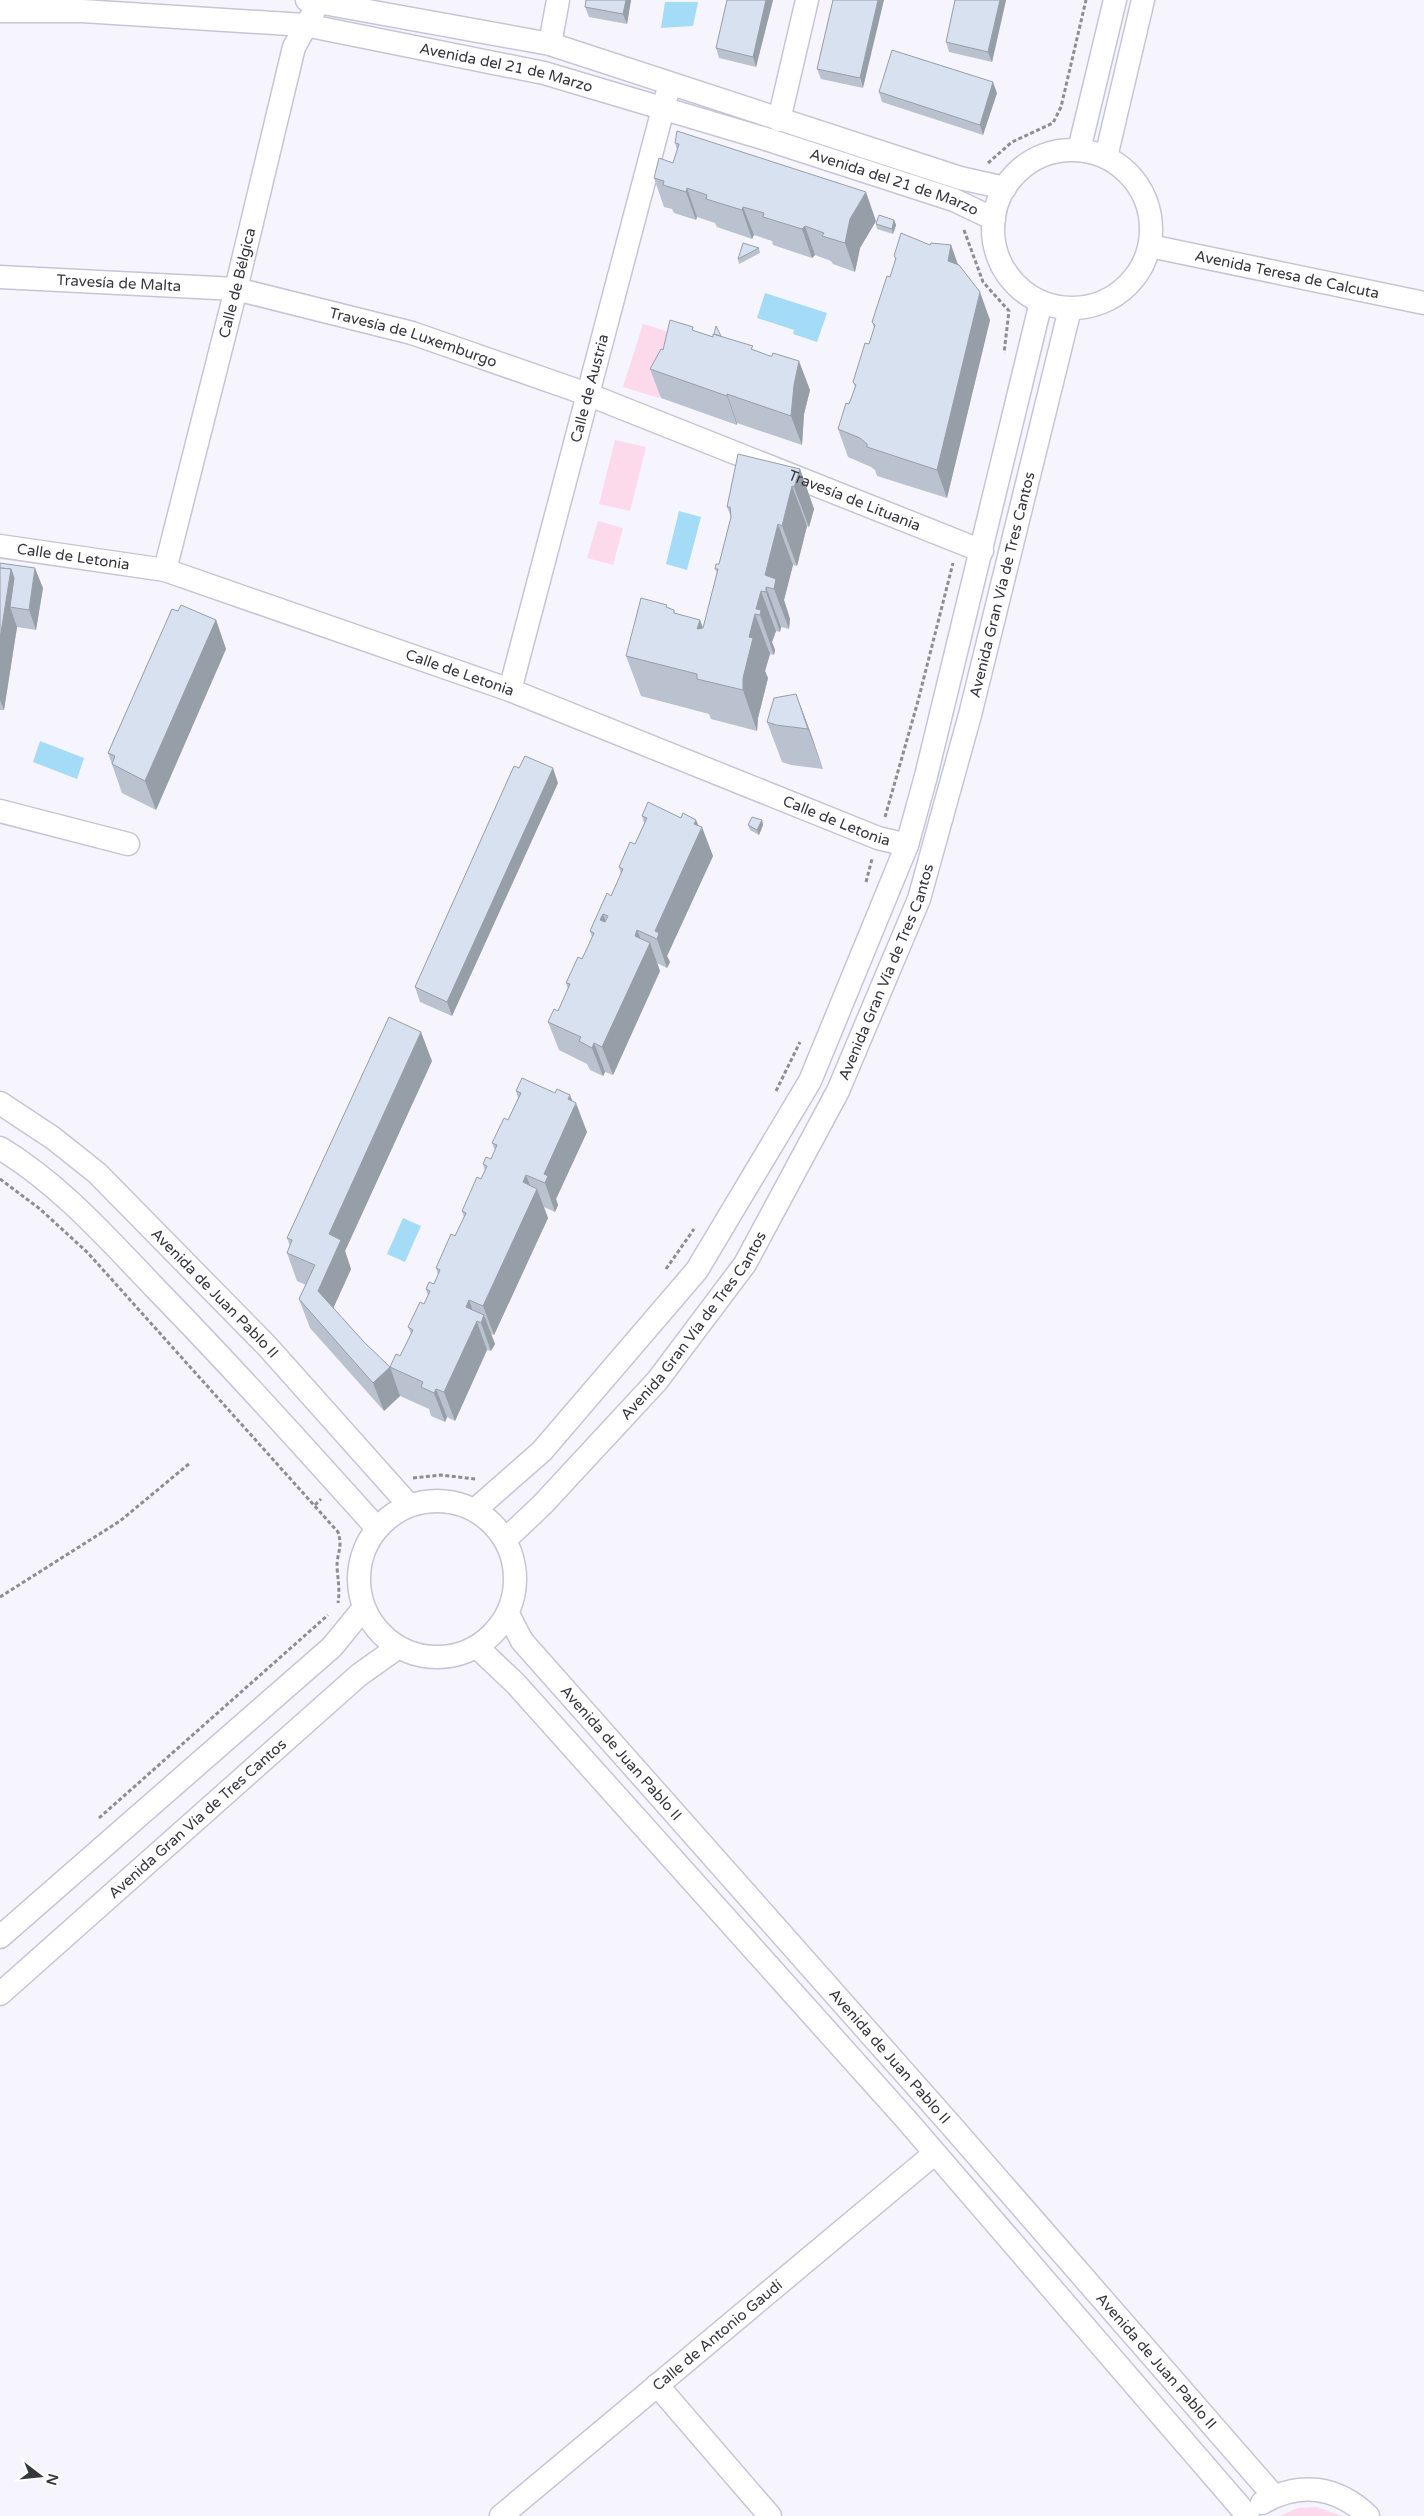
<svg xmlns="http://www.w3.org/2000/svg" width="1424" height="2516" font-family="'Varela Round',sans-serif">
<style>
.green{fill:#fcdaeb}
.water{fill:#a4dbf6}
.lines{fill:none;stroke-linecap:round;stroke-linejoin:round}
.minor-casing{stroke:#c6c5d8;stroke-width:25}
.path{stroke:#8d8d94;stroke-width:3;stroke-dasharray:4 2.5;stroke-linecap:butt}
.minor{stroke:#fff;stroke-width:22}
.wall{fill:#b9c2ce}
.shaded-wall{fill:#969ea8}
.building{fill:#d7e1f0;stroke:#969ea8;fill-rule:evenodd}
.labels{text-anchor:middle;stroke-width:4.5;stroke-linejoin:round;paint-order:stroke}
.street-label{font-size:15px;fill:#36363d;stroke:#fff}
</style>
<rect width="100%" height="100%" fill="#f6f5fd"/>
<g class="green">
<polygon points="643,324 679,335 659,398 623,387"/>
<polygon points="615,440 646,447 630,511 599,504"/>
<polygon points="598,521 623,528 613,565 587,558"/>
<polygon points="1317,2507 1342,2516 1279,2516 1298,2508"/>
</g>
<g class="water">
<polygon points="665,2 698,2 693,26 661,28"/>
<polygon points="765,293 827,313 817,342 793,334 794,330 757,318"/>
<polygon points="679,511 701,517 687,570 666,564"/>
<polygon points="40,741 84,758 77,779 33,762"/>
<polygon points="403,1218 421,1226 405,1262 387,1254"/>
</g>
<g class="lines">
<g class="minor-casing">
<g id="minor">
<polyline points="307,0 550,44 960,178 1005,188"/>
<path id="s1" d="M0,11H82L305,25L544,73L766,139L954,200L994,219"/>
<polyline points="550,44 558,0"/>
<polyline points="779,120 807,0"/>
<polyline points="1079,150 1115,0"/>
<circle cx="1072" cy="229" r="79"/>
<polyline points="1106,157 1143,0"/>
<path id="s2" d="M1150,246L1424,303"/>
<path id="s3" d="M0,277L236,289L412,333L587,394L982,551"/>
<path id="s4" d="M0,546L165,570L510,690L878,838L907,845"/>
<path id="s5" d="M165,570L236,289L294,47L313,13"/>
<path id="s6" d="M510,690L667,94"/>
<polyline points="0,811 128,844"/>
<path id="s7" d="M0,1103L53,1138L97,1173L267,1346L408,1504"/>
<path d="M0,1148C61,1185 108,1239 157,1290C232,1367 304,1447 376,1527"/>
<circle cx="437" cy="1579" r="78"/>
<polyline points="476,1509 542,1451 697,1270 810,1081 907,845 926,776 1041,302"/>
<path id="s8" d="M506,1539L542,1505L657,1381L745,1264L838,1091L919,899L970,715L1070,309"/>
<path id="s9" d="M508,1614L522,1641L949,2123L1274,2496"/>
<polyline points="477,1647 516,1684 904,2117 1248,2516"/>
<polyline points="0,1937 332,1647 363,1609"/>
<path id="s10" d="M0,1994L359,1675L397,1648"/>
<polyline points="657,2385 770,2516"/>
<path d="M1262,2503C1299,2481 1337,2486 1368,2516"/>
<path id="s11" d="M501,2516L934,2154"/>
</g>
</g>
<g class="path">
<polyline points="988,163 1012,142 1053,123 1061,107 1086,0"/>
<polyline points="964,230 983,282 1009,311 1004,353"/>
<polyline points="885,817 918,701 953,563"/>
<polyline points="866,882 872,859"/>
<polyline points="776,1091 800,1042"/>
<path d="M0,1179L40,1209L88,1253L338,1532C343,1548 337,1552 337,1567C338,1580 340,1590 338,1603"/>
<polyline points="666,1269 694,1229"/>
<polyline points="413,1478 441,1475 476,1479"/>
<polyline points="315,1505 321,1499"/>
<polyline points="0,1597 120,1521 190,1463"/>
<polyline points="99,1818 328,1615"/>
</g>
<use href="#minor" class="minor"/>
</g>
<g class="wall">
<polygon points="631,0 627,24 589,17 585,7"/>
<polygon points="727,0 773,0 756,67 719,58 716,48"/>
<polygon points="833,0 863,88 821,79 817,69"/>
<polygon points="1006,0 992,62 949,52 946,42"/>
<polygon points="879,92 997,93 983,135 882,102"/>
<polygon points="675,143 876,221 860,248 855,272 833,264 831,261 815,255 812,258 773,245 772,241 754,235 752,239 717,227 715,223 697,217 696,220 674,213 672,209 664,207 654,178 673,163 677,149"/>
<polygon points="894,220 896,225 893,234 877,229 876,224"/>
<polygon points="930,245 951,245 958,264 990,320 947,498 877,476 875,470 871,467 848,457 838,429 849,404 855,387 853,382 869,344 874,328 872,322 890,277 896,261 894,256"/>
<polygon points="759,248 760,253 739,264 738,259"/>
<polygon points="694,331 712,337 721,336 754,350 810,390 804,414 802,445 737,423 737,425 661,398 650,369 663,350"/>
<polygon points="800,469 814,509 809,527 807,526 797,566 793,565 784,600 790,619 789,629 781,627 780,632 776,631 772,642 775,650 774,655 770,654 765,671 768,678 758,718 757,731 711,719 709,714 641,696 626,656 668,608 674,610 675,614 700,620 703,628 717,573 715,569 719,564 731,517 727,507"/>
<polygon points="0,563 43,588 36,630 17,627 4,710 0,710"/>
<polygon points="178,611 216,620 226,649 156,810 122,793 108,753"/>
<polygon points="796,694 811,734 823,769 791,765 782,762 767,722"/>
<polygon points="558,783 452,1016 420,1002 415,987"/>
<polygon points="642,816 699,826 713,856 667,956 670,962 667,968 657,963 660,971 613,1075 605,1072 603,1076 590,1070 587,1064 559,1050 548,1022 558,1011 568,989 566,983 582,959 592,937 590,931 611,896 621,874 619,867 635,844 644,823"/>
<polygon points="762,820 763,825 759,835 750,830 748,825"/>
<polygon points="432,1061 345,1251 351,1269 333,1308 364,1342 390,1367 400,1356 411,1334 408,1327 424,1304 428,1296 426,1289 434,1284 438,1275 436,1268 455,1236 464,1217 462,1211 481,1179 485,1171 483,1164 491,1159 495,1150 492,1143 508,1120 518,1098 516,1091 573,1101 587,1132 556,1199 558,1205 555,1212 544,1207 548,1218 494,1335 491,1334 495,1344 491,1351 487,1350 455,1421 447,1417 445,1422 431,1416 429,1409 400,1396 384,1411 310,1328 299,1299 306,1285 297,1281 287,1253 290,1246 287,1238"/>
</g>
<g class="shaded-wall">
<polygon points="626,0 631,0 627,24 623,14"/>
<polygon points="766,0 773,0 756,67 753,57"/>
<polygon points="878,0 884,0 863,88 860,78"/>
<polygon points="1000,0 1006,0 992,62 988,52"/>
<polygon points="993,82 997,93 983,135 980,125"/>
<polygon points="687,188 697,217 696,220 686,192"/>
<polygon points="866,192 876,221 860,248 855,272 845,243 850,219"/>
<polygon points="743,207 754,235 752,239 742,210"/>
<polygon points="894,220 896,225 893,234 892,229"/>
<polygon points="805,226 815,255 812,258 802,229"/>
<polygon points="951,245 961,274 948,261"/>
<polygon points="980,292 990,320 947,498 937,470"/>
<polygon points="799,361 810,390 804,414 802,445 791,416 794,385"/>
<polygon points="727,394 737,423 737,425 727,396"/>
<polygon points="800,469 814,509 809,527 794,487"/>
<polygon points="792,486 807,526 797,566 782,526"/>
<polygon points="778,524 793,565 784,600 790,619 789,629 774,589 765,575"/>
<polygon points="35,568 43,588 36,630 29,610"/>
<polygon points="11,569 21,598 10,607 17,627 4,710 0,700 0,639"/>
<polygon points="766,587 781,627 780,632 766,592"/>
<polygon points="761,591 776,631 772,642 775,650 774,655 760,615 756,609"/>
<polygon points="755,614 770,654 765,671 768,678 758,718 757,731 743,690 743,678 749,637"/>
<polygon points="216,620 226,649 156,810 145,781"/>
<polygon points="700,620 714,660 697,629"/>
<polygon points="796,694 811,734 823,769 808,729"/>
<polygon points="553,768 558,783 452,1016 447,1002"/>
<polygon points="696,820 701,831 702,827 713,856 667,956 670,962 667,968 657,939 655,931"/>
<polygon points="762,820 763,825 759,835 757,830"/>
<polygon points="603,914 613,943 600,920"/>
<polygon points="637,930 646,952 650,943 660,971 613,1075 602,1047 635,936"/>
<polygon points="421,1032 432,1061 345,1251 351,1269 328,1320 318,1291 329,1234"/>
<polygon points="594,1043 605,1072 603,1076 592,1048"/>
<polygon points="570,1095 575,1107 576,1103 587,1132 556,1199 558,1205 555,1212 545,1183 544,1174"/>
<polygon points="526,1175 534,1196 537,1189 548,1218 494,1335 483,1306 523,1182"/>
<polygon points="469,1300 487,1350 455,1421 444,1392 466,1307"/>
<polygon points="484,1315 495,1344 491,1351 481,1323"/>
<polygon points="390,1367 400,1396 384,1411 373,1383"/>
<polygon points="436,1389 447,1417 445,1422 434,1393"/>
</g>
<g class="building">
<polygon points="586,0 626,0 623,14 585,7"/>
<polygon points="727,0 766,0 753,57 716,48"/>
<polygon points="833,0 878,0 860,78 817,69"/>
<polygon points="955,0 1000,0 988,52 946,42"/>
<polygon points="892,50 993,82 980,125 879,92"/>
<polygon points="677,131 866,192 850,219 845,243 822,236 824,233 805,226 802,229 763,217 764,213 743,207 742,210 706,199 707,195 687,188 686,192 663,185 664,181 654,178 659,158 673,163 679,144 675,143"/>
<polygon points="879,215 894,220 892,229 876,224"/>
<polygon points="901,233 930,245 931,243 951,245 948,261 959,265 980,292 937,470 867,447 867,444 860,438 838,429 846,403 849,404 856,385 853,382 865,343 869,344 875,325 872,322 887,276 890,277 896,258 894,256"/>
<polygon points="743,243 759,248 738,259"/>
<polygon points="670,320 693,327 692,330 713,337 713,334 753,346 751,349 770,356 772,356 773,353 799,361 794,385 791,416 727,394 727,396 650,369 661,349 663,350"/>
<polygon points="716,326 721,336 714,334"/>
<polygon points="738,454 800,469 794,487 792,486 782,526 778,524 765,575 776,579 774,589 766,587 766,592 761,591 756,609 761,610 760,615 755,614 749,637 753,638 743,678 743,690 697,679 697,674 626,656 641,598 667,605 666,607 674,610 674,613 700,620 697,629 703,628 718,569 715,569 716,564 719,564 731,517 730,507 727,507"/>
<polygon points="0,563 35,568 29,610 10,607 14,578 11,569 0,568"/>
<polygon points="0,568 11,569 0,639"/>
<polygon points="181,605 216,620 145,781 112,764 115,756 108,753 172,609 178,611"/>
<polygon points="796,694 808,729 776,725 767,722 774,698"/>
<polygon points="525,756 553,768 447,1002 415,987 514,766 519,768"/>
<path d="M648,802L681,818L683,813L696,820L694,824L702,827L655,931L659,933L657,939L637,930L635,936L650,943L602,1047L594,1043L592,1048L579,1041L581,1037L548,1022L554,1009L558,1011L570,984L566,983L578,957L582,959L594,933L590,931L607,893L611,896L623,869L619,867L630,842L635,844L647,818L642,816ZM603,914L608,916L605,922L600,920Z"/>
<polygon points="752,817 762,820 757,830 748,825"/>
<polygon points="389,1017 421,1032 329,1234 341,1240 318,1291 364,1342 390,1367 373,1383 299,1299 315,1265 287,1253 292,1240 287,1238"/>
<polygon points="522,1078 555,1093 557,1089 570,1095 568,1099 576,1103 544,1174 548,1176 545,1183 526,1175 523,1182 537,1189 483,1306 469,1300 466,1307 484,1315 481,1323 477,1321 444,1392 436,1389 434,1393 421,1387 423,1382 390,1367 396,1354 400,1356 413,1330 408,1327 420,1302 424,1304 430,1291 426,1289 429,1282 434,1284 440,1270 436,1268 451,1234 455,1236 466,1213 462,1211 477,1177 481,1179 487,1166 483,1164 486,1157 491,1159 497,1145 492,1143 504,1118 508,1120 521,1093 516,1091"/>
</g>
<g class="labels">
<g class="street-label">
<text dy="5" stroke="none"><textPath href="#s1" startOffset="511">Avenida del 21 de Marzo</textPath></text>
<text dy="5" stroke="none"><textPath href="#s1" startOffset="916">Avenida del 21 de Marzo</textPath></text>
<text dy="5" stroke="none"><textPath href="#s2" startOffset="140">Avenida Teresa de Calcuta</textPath></text>
<text dy="5" stroke="none"><textPath href="#s3" startOffset="119">Travesía de Malta</textPath></text>
<text dy="5" stroke="none"><textPath href="#s5" startOffset="296">Calle de Bélgica</textPath></text>
<text dy="5" stroke="none"><textPath href="#s3" startOffset="420">Travesía de Luxemburgo</textPath></text>
<text dy="5" stroke="none"><textPath href="#s6" startOffset="312">Calle de Austria</textPath></text>
<text dy="5" stroke="none"><textPath href="#s3" startOffset="891">Travesía de Lituania</textPath></text>
<text dy="5" stroke="none"><textPath href="#s4" startOffset="74">Calle de Letonia</textPath></text>
<text dy="5" stroke="none"><textPath href="#s8" startOffset="1095">Avenida Gran Vía de Tres Cantos</textPath></text>
<text dy="5" stroke="none"><textPath href="#s4" startOffset="479">Calle de Letonia</textPath></text>
<text dy="5" stroke="none"><textPath href="#s4" startOffset="884">Calle de Letonia</textPath></text>
<text dy="5" stroke="none"><textPath href="#s8" startOffset="690">Avenida Gran Vía de Tres Cantos</textPath></text>
<text dy="5" stroke="none"><textPath href="#s7" startOffset="288">Avenida de Juan Pablo II</textPath></text>
<text dy="5" stroke="none"><textPath href="#s8" startOffset="285">Avenida Gran Vía de Tres Cantos</textPath></text>
<text dy="5" stroke="none"><textPath href="#s9" startOffset="180">Avenida de Juan Pablo II</textPath></text>
<text dy="5" stroke="none"><textPath href="#s10" startOffset="264">Avenida Gran Vía de Tres Cantos</textPath></text>
<text dy="5" stroke="none"><textPath href="#s9" startOffset="585">Avenida de Juan Pablo II</textPath></text>
<text dy="5" stroke="none"><textPath href="#s11" startOffset="282">Calle de Antonio Gaudí</textPath></text>
<text dy="5" stroke="none"><textPath href="#s9" startOffset="990">Avenida de Juan Pablo II</textPath></text>
</g>
</g>
<g transform="translate(40 2476) rotate(106)" stroke="#ffffff" stroke-width="4" paint-order="stroke">
<path d="M0-4L9 19L0 12L-9 19Z" fill="#36363d"/>
<text y="-8" font-size="14" font-weight="bold" text-anchor="middle" fill="#36363d">N</text>
</g>
</svg>
